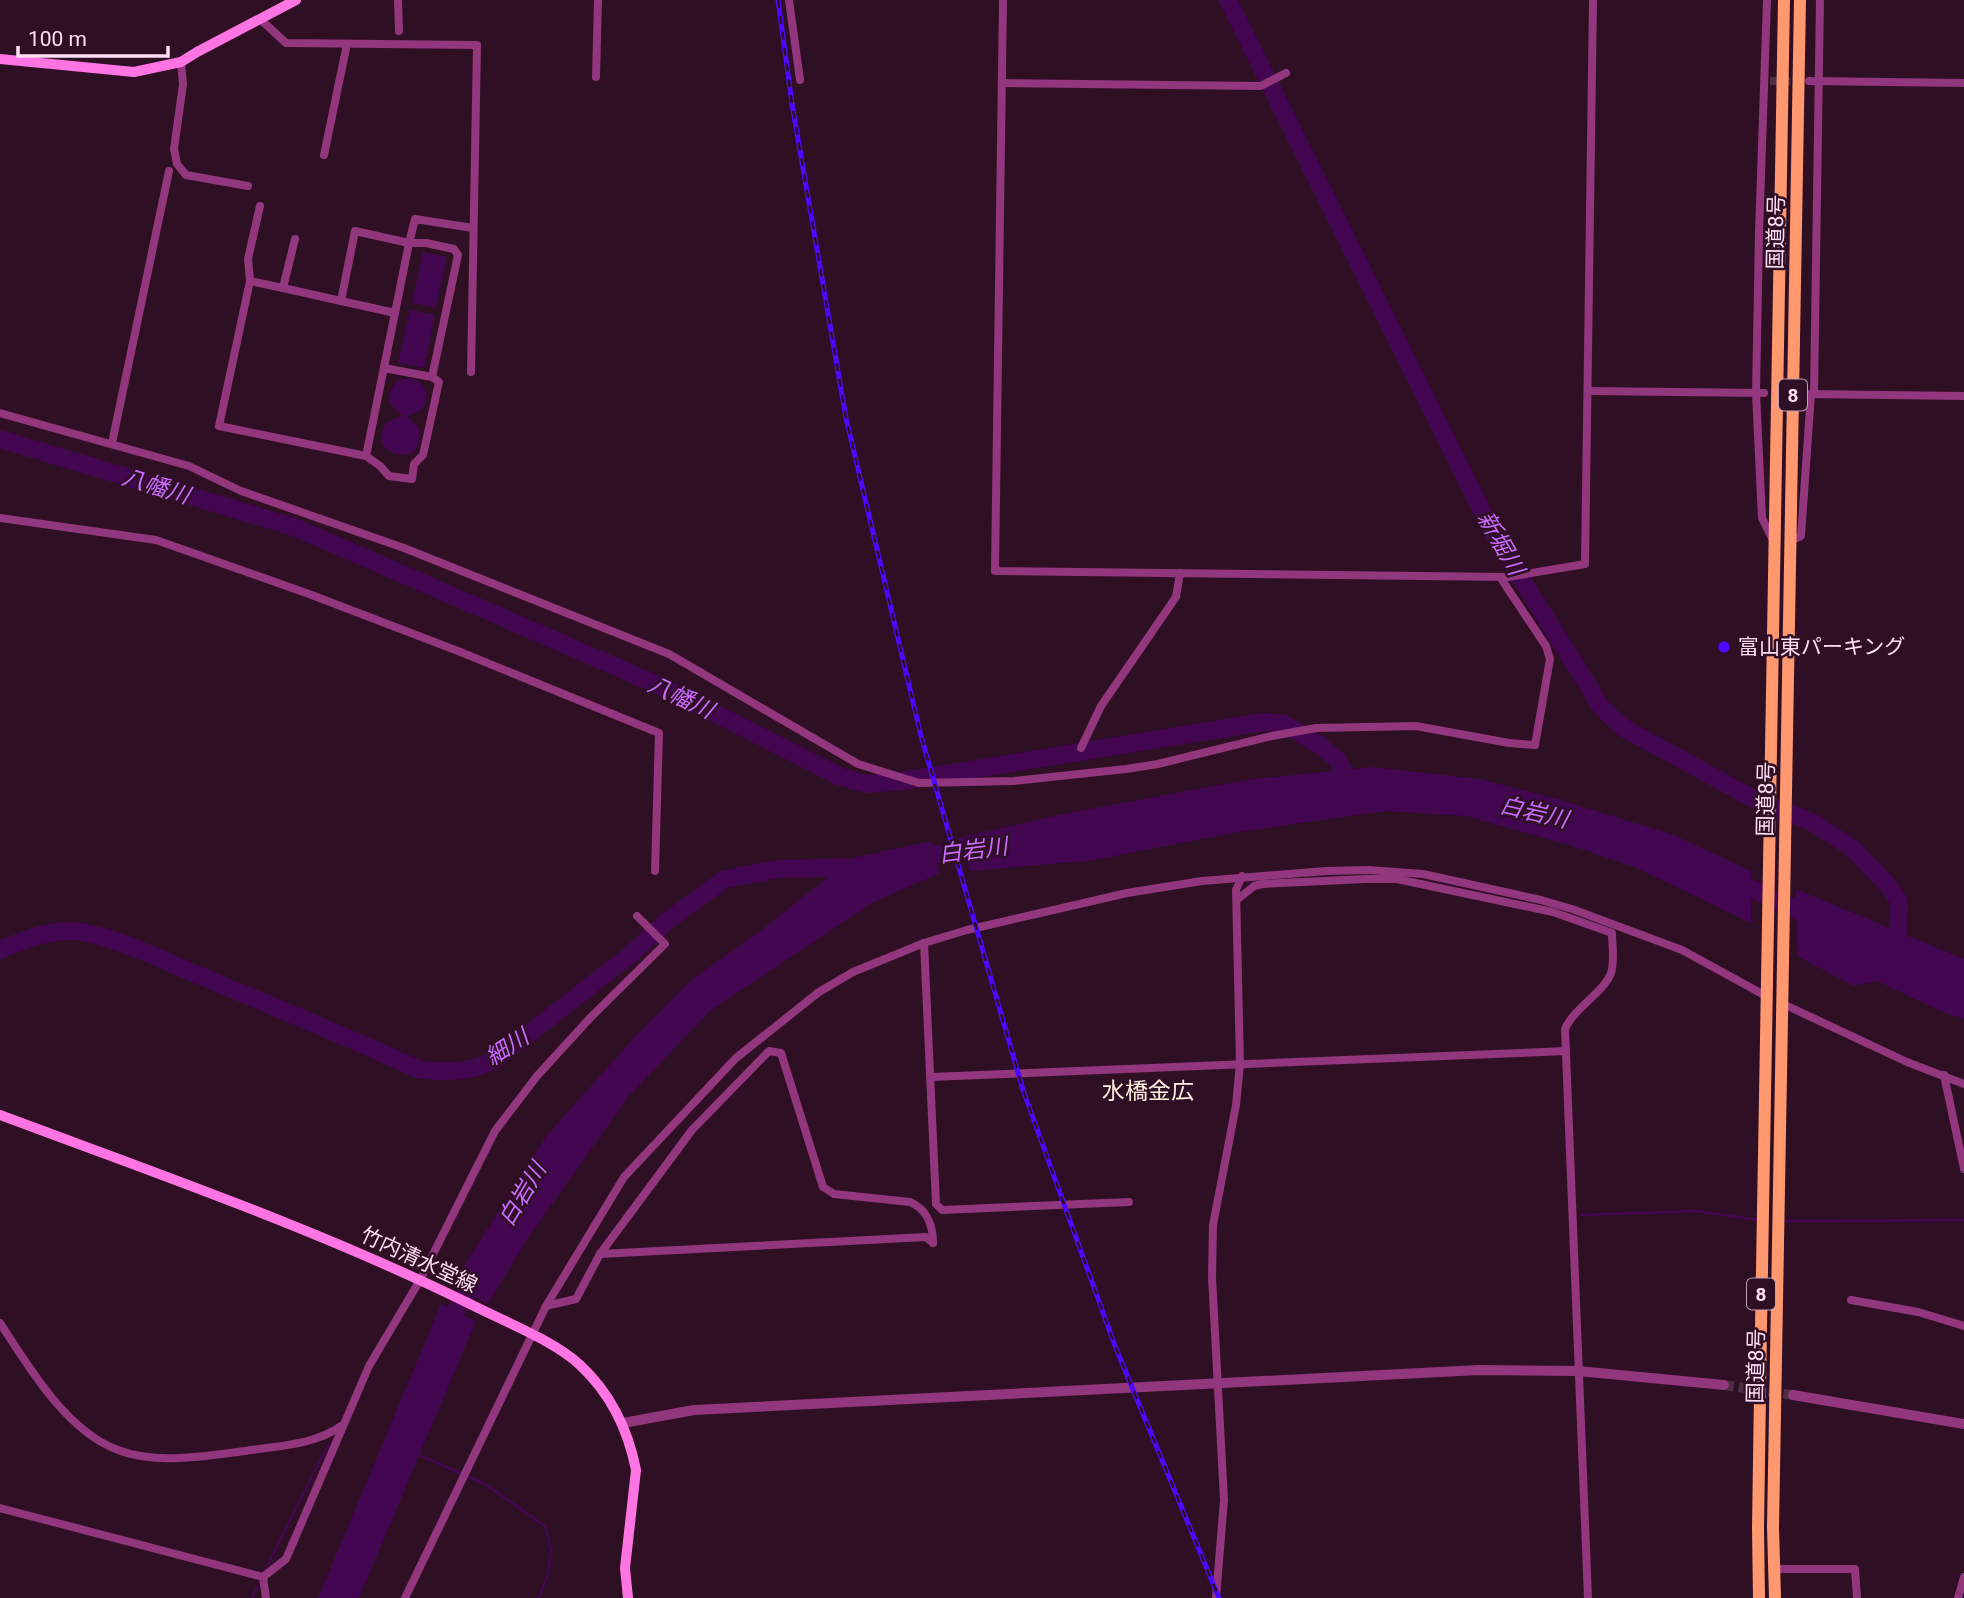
<svg xmlns="http://www.w3.org/2000/svg" width="1964" height="1598" font-family="Roboto,'Noto Sans JP',sans-serif">
<style>
.water{fill:#430651}
.lines{fill:none;stroke-linecap:round;stroke-linejoin:round}
.stream{stroke:#430651;stroke-width:2.5}
.river{stroke:#430651;stroke-width:18}
.minor-tunnel{stroke:#4e2e43;stroke-width:8;stroke-dasharray:8 4;stroke-linecap:butt}
.tertiary-tunnel{stroke:#4e2e43;stroke-width:10;stroke-dasharray:10 5;stroke-linecap:butt}
.minor{stroke:#92367e;stroke-width:8}
.tertiary{stroke:#92367e;stroke-width:10}
.secondary{stroke:#ff74e3;stroke-width:10}
.trunk{stroke:#ff986e;stroke-width:12}
.rail-casing{stroke:#4d09ff;stroke-width:5}
.rail{stroke:#2f0f24;stroke-width:2.5;stroke-dasharray:8;stroke-linecap:butt}
.poi-dot{fill:#4d09ff;stroke:#2f0f24;stroke-width:2.5}
.labels{text-anchor:middle;stroke-width:5;stroke-linejoin:round;paint-order:stroke}
.shield{fill:#2f0f24;stroke:#c19fb6;stroke-width:2}
.shield-label{font-size:19px;font-weight:bold;fill:#ffddf5}
.street-label{font-size:21px;fill:#ffddf5;stroke:#2f0f24}
.poi-label{font-size:21px;fill:#ffddf5;stroke:#2f0f24;text-anchor:start}
.water-label{font-size:23px;font-style:italic;fill:#c96bff;stroke:#2f0f24}
.neighbourhood-label{font-size:23px;fill:#fff0df;stroke:#2f0f24}
</style>
<rect width="100%" height="100%" fill="#2f0f24"/>
<g class="water">
<polygon points="423,252 447,257 436,308 412,303"/>
<polygon points="410,310 435,315 424,368 398,363"/>
<path d="M408,378C425,380 432,396 422,410L407,416L419,428C429,471 362,457 387,422L402,416L390,404C387,390 394,380 408,378Z"/>
<polygon points="1372,767 1479,779 1557,799 1674,835 1751,871 1751,923 1634,867 1569,845 1466,816 1385,811 1239,832 1088,861 970,871 958,838 1068,813 1246,780"/>
<polygon points="931,841 940,873 874,902 711,1010 629,1096 526,1241 488,1304 451,1286 547,1135 632,1040 691,980 759,932 852,858"/>
<polygon points="1796,889 1964,959 1964,1019 1942,1012 1877,981 1853,986 1797,956"/>
<polygon points="441,1304 476,1321 359,1598 318,1598"/>
</g>
<g class="lines">
<g class="stream">
<polyline points="1581,1215 1696,1211 1759,1220"/>
<polyline points="1783,1221 1964,1220"/>
<polyline points="419,1455 485,1484 545,1526 551,1550 548,1574 539,1598"/>
<polyline points="266,1569 329,1443"/>
<polyline points="252,1598 258,1586"/>
</g>
<g class="river">
<polyline points="1228,0 1494,535 1602,708 1622,727 1752,798 1812,822 1852,848 1886,883 1899,901 1898,954"/>
<polyline points="0,439 294,527 667,689 841,777 867,784 902,781 1264,722 1284,724 1318,744 1338,760 1352,791"/>
<polyline points="911,857 984,849"/>
<polyline points="1729,878 1818,920"/>
<path d="M0,950C22,941 47,930 72,931C107,933 165,961 198,975C273,1006 347,1037 420,1070C450,1072 468,1073 495,1060L630,955L667,921L725,879L779,869L866,867"/>
<polyline points="445,1331 477,1272"/>
</g>
<polyline class="minor-tunnel" points="1770,81 1802,81"/>
<polyline class="tertiary-tunnel" points="1724,1385 1793,1395"/>
<g class="minor">
<polyline points="398,0 399,31"/>
<polyline points="789,0 800,80"/>
<polyline points="1003,0 995,571 1508,577 1585,564 1593,0"/>
<polyline points="1767,0 1759,233 1756,393 1762,518 1772,538"/>
<polyline points="260,19 286,43 477,45 471,372"/>
<polyline points="181,62 183,84 174,149 177,164 186,175 248,186"/>
<polyline points="596,77 598,0"/>
<polyline points="1809,81 1964,83"/>
<polyline points="1003,83 1261,86 1286,73"/>
<polyline points="324,155 347,44"/>
<polyline points="295,239 283,288 250,281 219,426 366,456 380,466 389,476 412,479 414,464 423,455 439,382 432,377 458,255 454,249 426,243 409,243 395,313 341,301 355,231 409,243 415,219 473,228"/>
<polyline points="250,281 248,259 260,206"/>
<polyline points="283,288 341,301"/>
<polyline points="384,368 432,377"/>
<polyline points="1588,391 1764,393"/>
<polyline points="1804,394 1964,396"/>
<polyline points="1814,394 1820,0"/>
<polyline points="0,413 189,466 241,491 404,548 669,654 858,764 919,783 1014,781 1126,769 1158,764 1272,736 1316,728 1416,726 1509,743 1535,745 1550,659 1546,646 1500,577"/>
<polyline points="112,443 169,171"/>
<polyline points="366,456 395,313"/>
<polyline points="0,518 156,540 309,594 458,651 659,733 655,871"/>
<polyline points="1790,541 1801,536 1811,394"/>
<polyline points="1081,748 1101,706 1176,597 1180,573"/>
<path d="M1238,899L1254,886L1262,884L1365,879H1397L1553,912L1612,933C1612,945 1615,961 1611,973C1605,991 1574,1008 1565,1029L1588,1598"/>
<polyline points="924,943 936,1204 942,1210 1129,1202"/>
<polyline points="1781,1003 1907,1062 1964,1084"/>
<polyline points="1944,1075 1964,1169"/>
<polyline points="931,1077 1566,1051"/>
<polyline points="600,1254 926,1237 933,1243"/>
<polyline points="1851,1300 1918,1312 1964,1326"/>
<polyline points="546,1306 624,1177 736,1058 819,992 853,972 924,943 967,930 1127,893 1202,881 1326,871 1368,870 1423,874 1541,900 1572,909 1682,950 1766,996"/>
<path d="M0,1323C29,1367 66,1431 118,1450C156,1465 205,1456 245,1451C276,1446 315,1445 341,1426"/>
<polyline points="0,1508 263,1577"/>
<polyline points="1774,1569 1855,1569 1857,1598"/>
<polyline points="263,1577 286,1559 369,1366 420,1280 495,1131 537,1076 590,1018 665,944 637,916"/>
<polyline points="263,1577 266,1598"/>
<path d="M405,1598L546,1306L576,1299L600,1254L692,1130L769,1051L781,1053L823,1187L834,1194L910,1202C927,1209 933,1226 933,1243"/>
<polyline points="1216,1598 1224,1500 1212,1277 1213,1225 1236,1105 1240,1064 1236,890 1242,876"/>
<polyline points="1958,1598 1964,1577"/>
</g>
<g class="tertiary">
<polyline points="1793,1395 1964,1424"/>
<polyline points="623,1423 694,1410 1479,1370 1578,1371 1724,1385"/>
</g>
<g class="secondary">
<polyline points="0,59 134,72 181,62 197,52 296,0"/>
<path d="M0,1115C158,1174 317,1229 468,1303C501,1320 553,1340 580,1365C610,1393 628,1429 636,1470L625,1568L628,1598"/>
</g>
<g class="trunk">
<polyline points="1759,1598 1758,1528 1761,1327 1784,0"/>
<polyline points="1775,1598 1773,1527 1800,0"/>
</g>
<g class="rail-casing">
<polyline id="rail" points="778,0 792,104 846,418 921,736 1023,1090 1115,1346 1219,1598"/>
</g>
<use href="#rail" class="rail"/>
</g>
<circle class="poi-dot" cx="1724" cy="647" r="7"/>
<g class="labels">
<g class="shield">
<rect x="1779" y="379.5" width="28" height="31" rx="5"/>
<rect x="1747" y="1278.5" width="28" height="31" rx="5"/>
</g>
<g class="shield-label">
<text x="1793" y="402">8</text>
<text x="1761" y="1301">8</text>
</g>
<g class="street-label">
<text transform="translate(1776 232) rotate(-89)" y="7">国道8号</text>
<text transform="translate(1766 799) rotate(-89)" y="7">国道8号</text>
<text transform="translate(419 1260) rotate(25)" y="7">竹内清水堂線</text>
<text transform="translate(1756 1366) rotate(-89)" y="7">国道8号</text>
</g>
<g class="poi-label">
<text x="1738" y="654">富山東パーキング</text>
</g>
<g class="water-label">
<text transform="translate(156 486) rotate(17)" y="8">八幡川</text>
<text transform="translate(1501 543) rotate(60)" y="8">新堀川</text>
<text transform="translate(681 697) rotate(25)" y="8">八幡川</text>
<text transform="translate(1534 812) rotate(13)" y="8">白岩川</text>
<text transform="translate(973 850) rotate(-7)" y="8">白岩川</text>
<text transform="translate(507 1047) rotate(-33)" y="8">細川</text>
<text transform="translate(522 1194) rotate(-59)" y="8">白岩川</text>
</g>
<g class="neighbourhood-label">
<text x="1148" y="1099">水橋金広</text>
</g>
</g>
<path d="M18 46v10h150v-10" fill="none" stroke="#ffddf5" stroke-width="3.5"/>
<text x="28" y="46" font-size="21" fill="#ffddf5" stroke="#2f0f24" stroke-width="5" paint-order="stroke">100 m</text>
</svg>
